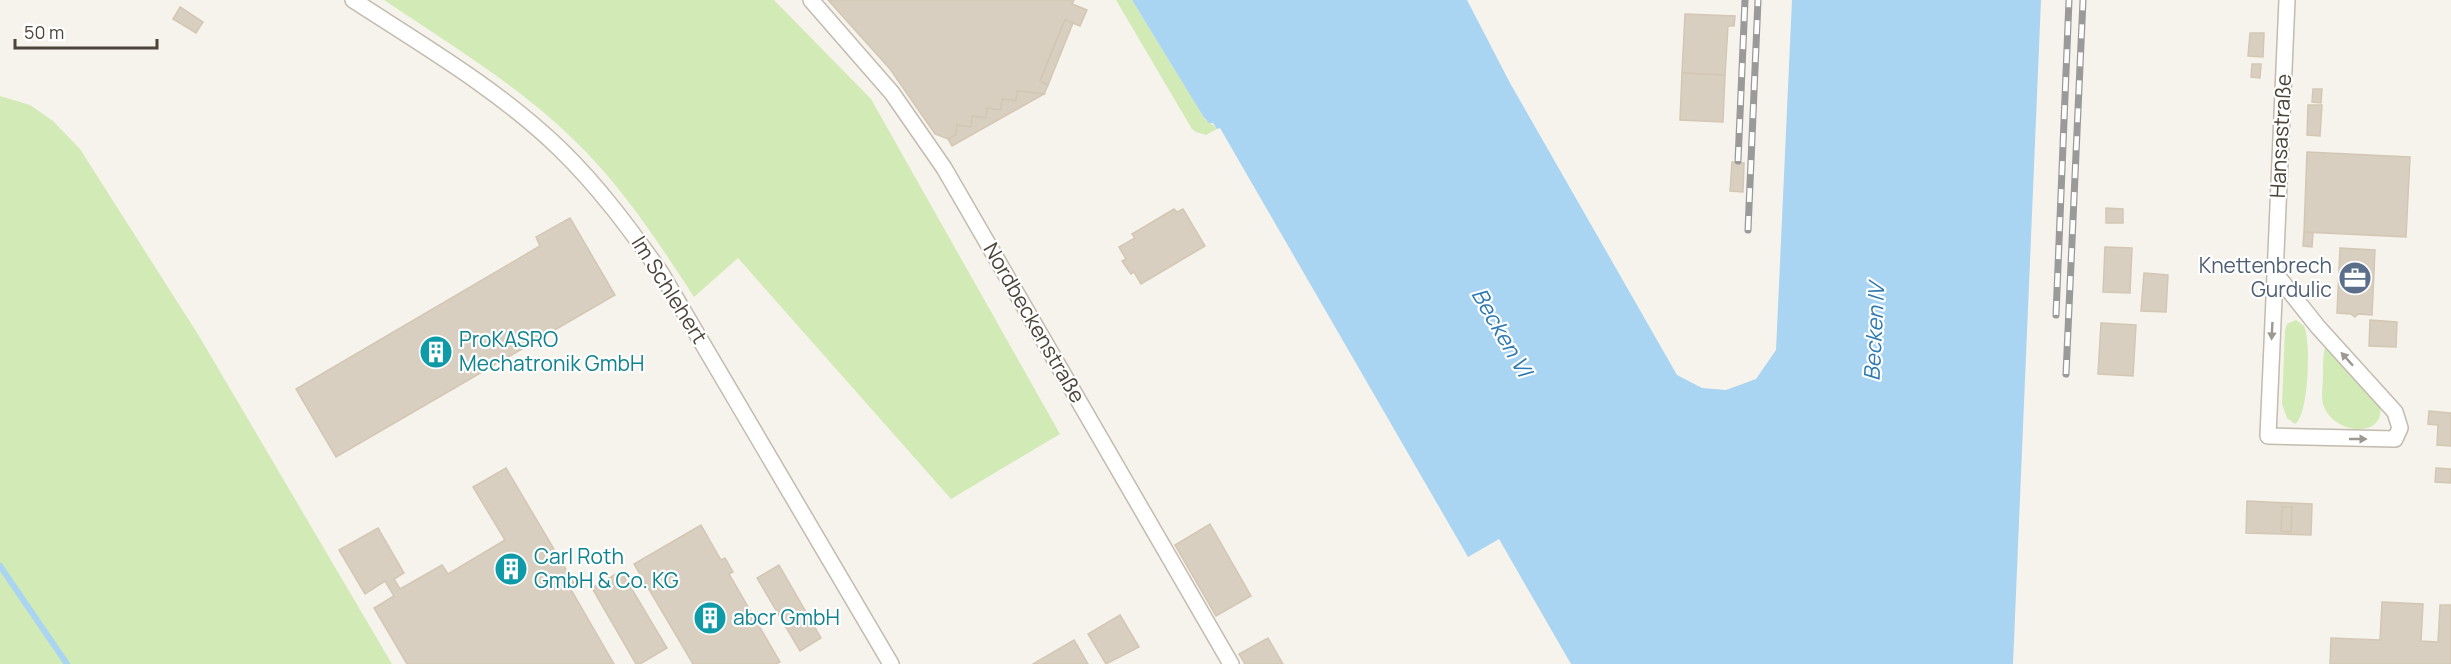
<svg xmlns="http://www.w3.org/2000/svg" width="2451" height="664" font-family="Manrope,sans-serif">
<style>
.green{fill:#d2eab5}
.water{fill:#a9d4f2}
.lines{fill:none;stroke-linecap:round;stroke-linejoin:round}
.stream{stroke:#a9d4f2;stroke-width:6}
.building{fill:#d8cfc1;stroke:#d3c7b4;stroke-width:1.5}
.minor-casing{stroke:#c2bbae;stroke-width:18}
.minor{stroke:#fff;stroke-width:15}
.rail-casing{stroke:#9a9a9a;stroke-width:7}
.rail{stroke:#fff;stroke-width:4.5;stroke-dasharray:14;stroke-linecap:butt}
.oneway{fill:#9c9892}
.labels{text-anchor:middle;stroke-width:4.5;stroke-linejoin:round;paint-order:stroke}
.street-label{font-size:21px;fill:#4b4439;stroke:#fff}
.service-label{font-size:21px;fill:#4e5e75;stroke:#fff;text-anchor:end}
.culture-label{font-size:21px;fill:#0d838f;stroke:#fff;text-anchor:start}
.water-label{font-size:22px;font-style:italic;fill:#2e7ab2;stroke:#fff}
</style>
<rect width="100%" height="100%" fill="#f6f3ec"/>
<g class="green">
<path d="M384,0H774L871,99L1060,434L951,499L738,258L694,297C657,240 621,185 572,138C516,84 448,43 384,0Z"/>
<path d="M1116,0H1132L1203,116C1207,123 1213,123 1217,129L1206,135L1196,132L1192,129Z"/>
<polygon points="0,96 30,105 53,121 80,149 199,336 392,664 0,664"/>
<path d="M2296,320L2304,326C2311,341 2309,414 2295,424L2287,418L2282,404L2285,330L2287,324Z"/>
<path d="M2325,347L2380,404C2387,440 2332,435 2323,404C2321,395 2323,384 2323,375C2323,366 2323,355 2325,347Z"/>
</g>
<polygon class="water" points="1132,0 1467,0 1510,83 1677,375 1702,388 1726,390 1756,379 1776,350 1792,0 2041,0 2013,664 1571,664 1499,539 1468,557 1220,128 1217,129 1213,123 1209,123 1203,116"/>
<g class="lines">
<polyline class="stream" points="0,566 67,664"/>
</g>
<g class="building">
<polygon points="828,0 1074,0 1072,4 1087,10 1080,26 1065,20 1040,81 1048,85 1044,94 1017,91 1016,101 1002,99 1001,110 987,108 986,118 972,116 971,127 957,125 956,135 948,139 935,134 890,69"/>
<polygon points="180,7 203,22 196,33 173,19"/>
<polygon points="1685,14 1735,16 1734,26 1728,26 1725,75 1682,73"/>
<polygon points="1065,20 1073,23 1048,85 1040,81"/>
<polygon points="2250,33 2264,33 2263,57 2248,56"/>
<polygon points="2252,64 2261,64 2260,78 2251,77"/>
<polygon points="1682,73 1725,75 1723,122 1680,120"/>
<polygon points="2313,89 2322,89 2321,103 2312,102"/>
<polygon points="1017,91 1044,94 952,146 948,139 956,135 957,125 971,127 972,116 986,118 987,108 1001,110 1002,99 1016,101"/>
<polygon points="2308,105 2322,105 2320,136 2307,135"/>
<polygon points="2307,152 2410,157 2406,237 2304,232"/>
<polygon points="1732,162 1744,163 1743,192 1730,191"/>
<polygon points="2106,208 2123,209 2123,223 2106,223"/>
<polygon points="1174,209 1177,212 1183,209 1205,246 1141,284 1134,272 1131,274 1122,261 1126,259 1119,247 1135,238 1132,234"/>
<polygon points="570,218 615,295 336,457 296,389 540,246 536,237"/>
<polygon points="2304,232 2313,233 2312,247 2303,246"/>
<polygon points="2105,247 2132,248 2130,293 2103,292"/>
<polygon points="2340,248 2375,250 2372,315 2358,314 2355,317 2351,314 2337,313"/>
<polygon points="2144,273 2168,275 2166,312 2141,311"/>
<polygon points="2370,320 2397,322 2396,347 2369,346"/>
<polygon points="2101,323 2136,325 2133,376 2098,374"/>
<polygon points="2429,411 2451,413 2451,446 2437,445 2438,425 2428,424"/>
<polygon points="506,468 574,583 569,586 614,664 407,664 374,608 394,596 385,581 365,594 339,550 378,528 404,573 394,579 400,589 442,565 448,574 505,540 473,487"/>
<polygon points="2436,468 2451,469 2451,483 2435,482"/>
<polygon points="2247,501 2312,504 2311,535 2246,533"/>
<polygon points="2282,507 2292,507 2291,532 2281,531"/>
<polygon points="1210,524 1251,596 1216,616 1175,545"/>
<polygon points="701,525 721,560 725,558 733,572 729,574 780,662 776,664 693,664 634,564"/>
<polygon points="779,565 821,638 800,651 757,578"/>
<polygon points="621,571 667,648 640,664 636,664 592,588"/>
<polygon points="2382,602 2423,604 2421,641 2438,642 2440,605 2451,605 2451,664 2330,664 2331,638 2380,640"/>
<polygon points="1120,615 1139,647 1106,664 1088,634"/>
<polygon points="1268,638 1283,664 1245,664 1239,654"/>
<polygon points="1074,640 1088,664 1033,664"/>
</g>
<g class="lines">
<g class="minor-casing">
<g id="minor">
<path d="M353,0C424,46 499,90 560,149C599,187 630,229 661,273L891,664"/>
<polyline points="811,0 892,93 944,168 1231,664"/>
<polyline points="2275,273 2318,327 2395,412 2400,428 2395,439 2268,436 2287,0"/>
</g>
</g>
<use href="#minor" class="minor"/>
<g class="rail-casing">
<g id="rail">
<polyline points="1738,161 1745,0"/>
<polyline points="1748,230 1758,0"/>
<polyline points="2056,315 2069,0"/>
<polyline points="2066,374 2083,0"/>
</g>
</g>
<use href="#rail" class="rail"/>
</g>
<defs><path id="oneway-solid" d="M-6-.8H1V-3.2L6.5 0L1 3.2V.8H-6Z" transform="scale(1.5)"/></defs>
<g class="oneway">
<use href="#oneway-solid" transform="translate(2272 331) rotate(93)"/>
<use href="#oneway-solid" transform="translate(2347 359) rotate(-132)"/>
<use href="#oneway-solid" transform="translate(2358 439)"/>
</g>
<defs>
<g id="office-disc" transform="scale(1.725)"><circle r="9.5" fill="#5c6f8a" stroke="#fff"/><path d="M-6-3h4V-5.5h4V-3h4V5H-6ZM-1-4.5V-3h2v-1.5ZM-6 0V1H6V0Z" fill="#fff"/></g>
<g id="building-disc" transform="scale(1.725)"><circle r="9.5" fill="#0f9aa8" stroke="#fff"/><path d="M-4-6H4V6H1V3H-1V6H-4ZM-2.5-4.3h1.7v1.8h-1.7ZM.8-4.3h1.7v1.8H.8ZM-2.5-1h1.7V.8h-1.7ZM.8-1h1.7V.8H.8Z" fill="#fff"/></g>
</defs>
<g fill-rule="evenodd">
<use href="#office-disc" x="2355" y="278"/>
<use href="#building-disc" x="436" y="352"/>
<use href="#building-disc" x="511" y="569"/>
<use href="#building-disc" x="710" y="618"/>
</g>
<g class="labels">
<g class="street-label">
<text transform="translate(2281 136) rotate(-87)" y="7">Hansastraße</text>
<text transform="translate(669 290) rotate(58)" y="7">Im Schlehert</text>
<text transform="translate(1034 323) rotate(60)" y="7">Nordbeckenstraße</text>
</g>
<g class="service-label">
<text x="2332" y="273">Knettenbrech<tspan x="2332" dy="24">Gurdulic</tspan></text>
</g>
<g class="culture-label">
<text x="459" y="347">ProKASRO<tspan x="459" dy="24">Mechatronik GmbH</tspan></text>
<text x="534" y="564">Carl Roth<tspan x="534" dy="24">GmbH &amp; Co. KG</tspan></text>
<text x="733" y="625">abcr GmbH</text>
</g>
<g class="water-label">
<text transform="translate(1502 332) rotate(60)" y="8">Becken VI</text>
<text transform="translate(1874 332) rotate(-87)" y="8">Becken IV</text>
</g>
</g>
<path d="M15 39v9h142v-9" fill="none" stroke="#4b4439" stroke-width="3"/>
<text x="24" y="39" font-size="18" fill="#4b4439" stroke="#ffffff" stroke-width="4.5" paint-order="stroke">50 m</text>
</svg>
